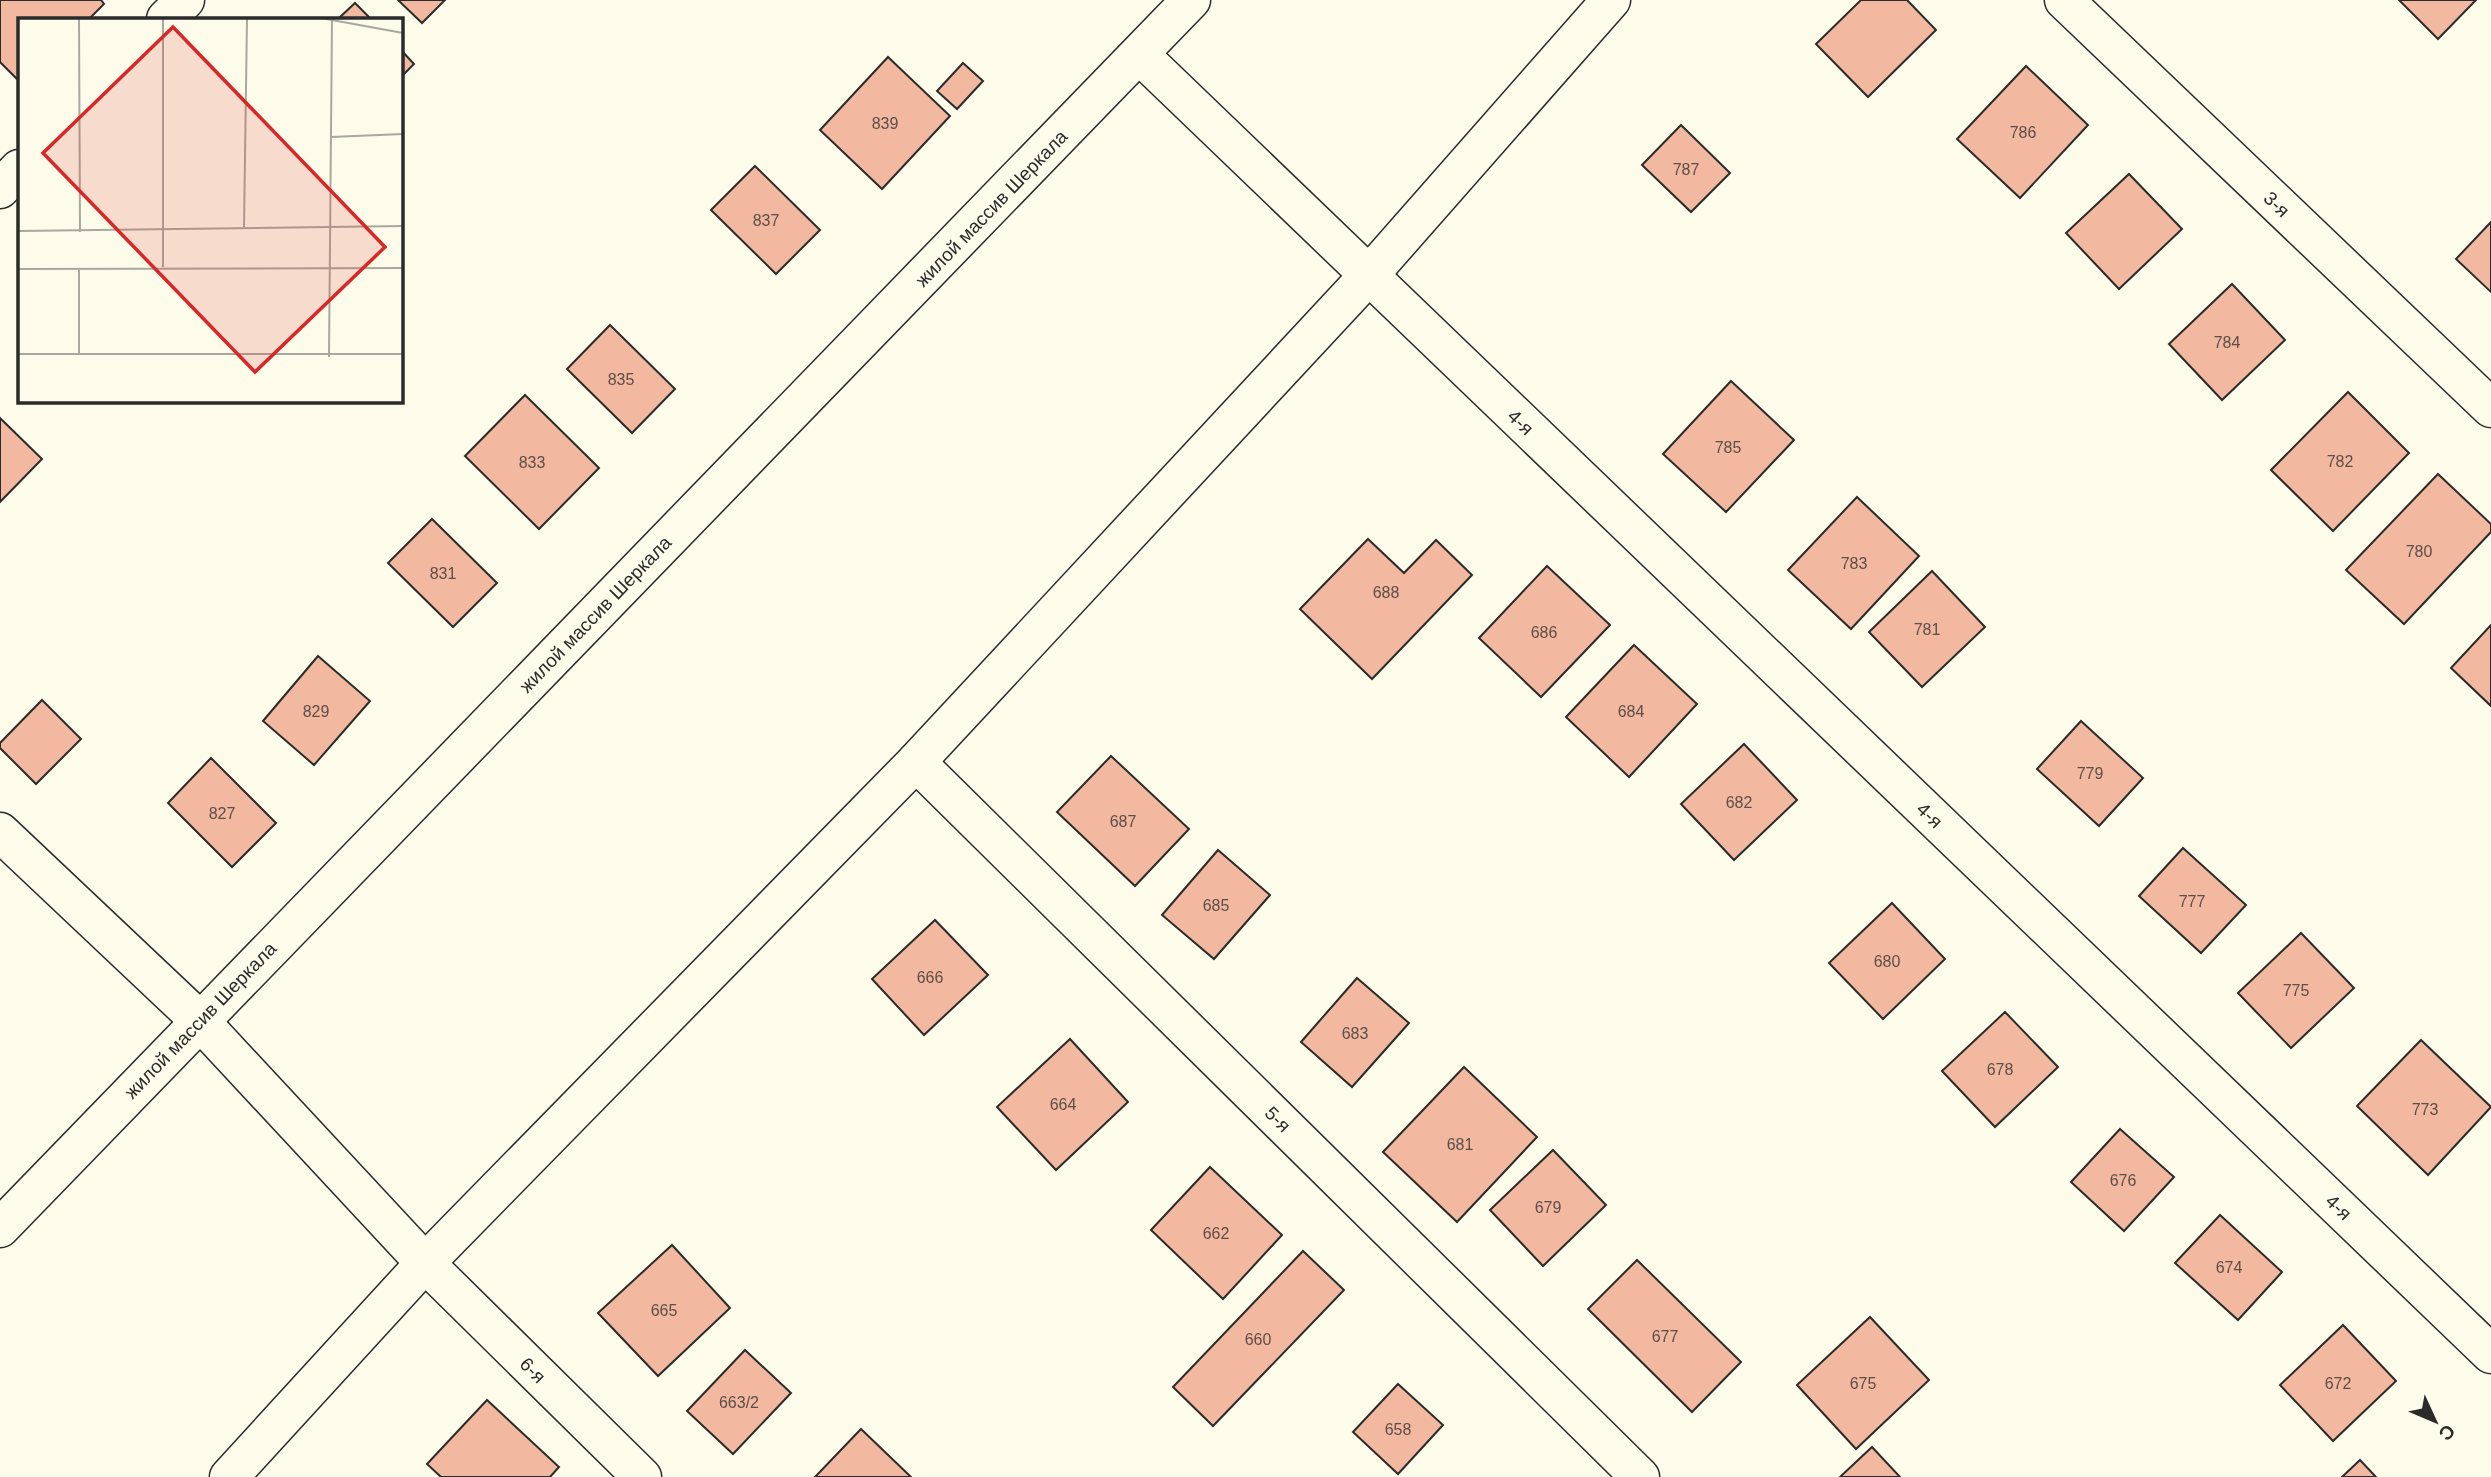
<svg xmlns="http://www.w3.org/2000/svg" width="2491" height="1477" font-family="Helvetica,sans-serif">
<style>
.building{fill:#f2b8a0;stroke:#2b2b2b;stroke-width:2}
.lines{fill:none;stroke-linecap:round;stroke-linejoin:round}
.street-casing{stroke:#2b2b2b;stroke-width:41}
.street{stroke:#fdfbea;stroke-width:38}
.labels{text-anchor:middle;stroke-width:5;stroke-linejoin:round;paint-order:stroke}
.number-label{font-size:16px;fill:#5d4e48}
.street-label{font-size:19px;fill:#2b2b2b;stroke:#fdfbea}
.inset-road{fill:none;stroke:#a9a89e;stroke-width:2}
.view{fill:#d62828;fill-opacity:0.15;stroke:#d62828;stroke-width:3.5}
.inset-edge{fill:none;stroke:#2b2b2b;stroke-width:3.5}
</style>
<rect width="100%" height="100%" fill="#fdfbea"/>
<g class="building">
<polygon points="0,0 101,0 104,4 89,19 19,19 19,81 0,62"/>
<polygon points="398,0 445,0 422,23"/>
<polygon points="1861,0 1907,0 1936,30 1868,97 1816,44"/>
<polygon points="2399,0 2476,0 2438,39"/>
<polygon points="355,3 371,19 338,19"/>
<polygon points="401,50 414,64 401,77"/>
<polygon points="888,57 950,116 882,189 820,130"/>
<polygon points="963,63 983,81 957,109 937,91"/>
<polygon points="2026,66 2088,125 2020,198 1957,139"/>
<polygon points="1681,125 1730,173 1691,212 1642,165"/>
<polygon points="755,166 820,230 776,274 711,210"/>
<polygon points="2129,174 2182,229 2119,289 2066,233"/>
<polygon points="2491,222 2491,292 2456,259"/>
<polygon points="2232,284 2285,340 2222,400 2169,344"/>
<polygon points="610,325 675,389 632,433 567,369"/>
<polygon points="1731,381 1794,440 1726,512 1663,454"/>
<polygon points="2348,392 2409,453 2333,531 2271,470"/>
<polygon points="525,395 599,468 539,529 465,456"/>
<polygon points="0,418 42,459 0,502"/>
<polygon points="2438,474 2491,524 2491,532 2404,624 2346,570"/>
<polygon points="1857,497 1919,556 1851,629 1788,570"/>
<polygon points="432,519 497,583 453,627 388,563"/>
<polygon points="1368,539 1404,573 1436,540 1472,575 1372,679 1300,609"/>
<polygon points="1547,566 1610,625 1541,697 1479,638"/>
<polygon points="1932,571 1985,627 1922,687 1869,632"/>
<polygon points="2491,625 2491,706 2451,668"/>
<polygon points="1634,645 1697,704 1629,777 1566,717"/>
<polygon points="318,656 370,701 314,765 263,721"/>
<polygon points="42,700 81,739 36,784 0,748 0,743"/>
<polygon points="2081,721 2143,778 2099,826 2037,769"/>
<polygon points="1744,744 1797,800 1734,860 1681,804"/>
<polygon points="1111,756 1189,829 1135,886 1057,812"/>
<polygon points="211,758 276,823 232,867 168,803"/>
<polygon points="2183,848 2246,905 2201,953 2139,896"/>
<polygon points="1218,850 1270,895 1214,959 1162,915"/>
<polygon points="1892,903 1945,959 1883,1019 1829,963"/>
<polygon points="935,920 988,975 924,1035 872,979"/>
<polygon points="2301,933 2354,988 2291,1048 2238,993"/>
<polygon points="1357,978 1409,1023 1352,1087 1301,1042"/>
<polygon points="2005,1012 2058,1067 1995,1127 1942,1071"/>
<polygon points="1070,1039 1128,1102 1056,1170 997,1107"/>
<polygon points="2421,1040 2491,1107 2428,1175 2357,1106"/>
<polygon points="1464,1067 1537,1137 1457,1222 1383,1152"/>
<polygon points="2120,1129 2174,1177 2124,1231 2071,1182"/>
<polygon points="1553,1150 1606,1205 1543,1266 1490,1210"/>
<polygon points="1210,1167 1282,1235 1223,1299 1151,1230"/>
<polygon points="2220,1215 2282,1272 2238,1320 2175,1263"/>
<polygon points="672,1245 730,1308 658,1376 598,1313"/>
<polygon points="1303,1251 1344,1290 1213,1426 1173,1387"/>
<polygon points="1637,1260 1741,1362 1692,1412 1588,1309"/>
<polygon points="1870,1317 1929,1380 1856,1449 1797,1385"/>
<polygon points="2343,1325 2396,1381 2333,1441 2280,1385"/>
<polygon points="745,1350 791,1393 733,1454 687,1411"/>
<polygon points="1398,1384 1443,1425 1398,1474 1353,1432"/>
<polygon points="487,1400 559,1467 550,1477 441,1477 427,1464"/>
<polygon points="861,1429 911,1477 815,1477"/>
<polygon points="1872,1447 1900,1477 1840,1477"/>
<polygon points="2360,1460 2376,1477 2342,1477"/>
</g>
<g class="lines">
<g class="street-casing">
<g id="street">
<polyline points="2064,0 2491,408"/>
<polyline points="166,19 185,0"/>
<polyline points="1140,55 2491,1354"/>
<polyline points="0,189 19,169"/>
<polyline points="916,762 1640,1477"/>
<polyline points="0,832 199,1020 425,1263 642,1477"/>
<polyline points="0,1228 1191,0"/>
<polyline points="229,1477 425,1263 916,762 1369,275 1611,0"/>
</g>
</g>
<use href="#street" class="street"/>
</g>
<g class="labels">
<g class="number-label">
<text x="885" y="129">839</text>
<text x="2023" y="138">786</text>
<text x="1686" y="175">787</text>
<text x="766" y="226">837</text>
<text x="2227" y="348">784</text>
<text x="621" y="385">835</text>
<text x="1728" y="453">785</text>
<text x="2340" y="467">782</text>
<text x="532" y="468">833</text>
<text x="2419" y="557">780</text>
<text x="1854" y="569">783</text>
<text x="443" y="579">831</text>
<text x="1386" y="598">688</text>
<text x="1927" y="635">781</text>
<text x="1544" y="638">686</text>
<text x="316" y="717">829</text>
<text x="1631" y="717">684</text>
<text x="2090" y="779">779</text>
<text x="1739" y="808">682</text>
<text x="222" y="819">827</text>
<text x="1123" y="827">687</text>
<text x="2192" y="907">777</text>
<text x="1216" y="911">685</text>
<text x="1887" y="967">680</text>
<text x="930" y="983">666</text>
<text x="2296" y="996">775</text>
<text x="1355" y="1039">683</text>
<text x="2000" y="1075">678</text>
<text x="1063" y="1110">664</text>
<text x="2425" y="1115">773</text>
<text x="1460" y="1150">681</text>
<text x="2123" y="1186">676</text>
<text x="1548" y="1213">679</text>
<text x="1216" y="1239">662</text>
<text x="2229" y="1273">674</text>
<text x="664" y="1316">665</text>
<text x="1665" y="1342">677</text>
<text x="1258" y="1345">660</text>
<text x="1863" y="1389">675</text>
<text x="2338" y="1389">672</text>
<text x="739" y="1408">663/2</text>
<text x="1398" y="1435">658</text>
</g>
<g class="street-label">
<text transform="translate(2277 204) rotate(44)" y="7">3-я</text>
<text transform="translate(991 208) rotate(-46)" y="7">жилой массив Шеркала</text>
<text transform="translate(1521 422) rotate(44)" y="7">4-я</text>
<text transform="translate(595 614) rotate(-46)" y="7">жилой массив Шеркала</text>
<text transform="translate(1930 815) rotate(44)" y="7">4-я</text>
<text transform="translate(200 1020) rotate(-46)" y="7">жилой массив Шеркала</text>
<text transform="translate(1278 1119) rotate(45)" y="7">5-я</text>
<text transform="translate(2339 1207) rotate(44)" y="7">4-я</text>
<text transform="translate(533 1370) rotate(45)" y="7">6-я</text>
</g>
</g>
<g transform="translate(18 18)">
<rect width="385" height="385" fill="#fdfbea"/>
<path class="inset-road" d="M61,0L62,214M145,0V249M303,0L385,15M313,119L385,116M226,209L229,0M0,213L385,208M0,251L385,250M61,251V337M0,336H385M311,339L314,0"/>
<path class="view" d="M155,9L367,229L237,354L25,135Z"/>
<rect width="385" height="385" class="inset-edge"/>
</g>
<g transform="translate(2435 1421) rotate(134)" stroke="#fdfbea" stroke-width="5" paint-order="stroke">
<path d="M0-5L12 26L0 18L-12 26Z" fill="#2b2b2b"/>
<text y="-10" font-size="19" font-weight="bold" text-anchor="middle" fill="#2b2b2b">С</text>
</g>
</svg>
